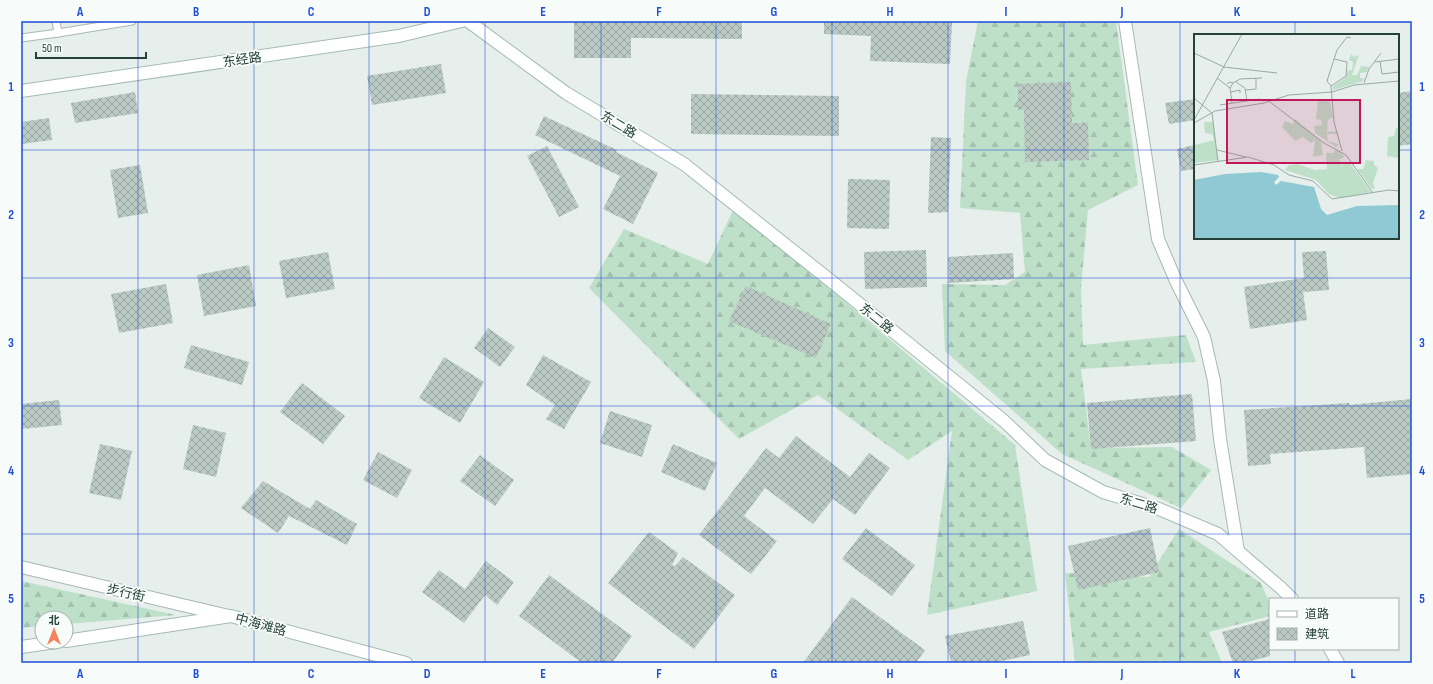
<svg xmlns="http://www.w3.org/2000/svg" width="1433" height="684" font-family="'Sofia Sans Condensed','Noto Sans SC',sans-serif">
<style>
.forest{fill:url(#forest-firs)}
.building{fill:url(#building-cross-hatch)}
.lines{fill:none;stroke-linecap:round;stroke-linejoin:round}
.lane-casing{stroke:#a8b8b2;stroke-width:9}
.street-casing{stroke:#a8b8b2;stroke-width:14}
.secondary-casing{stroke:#a4bbb3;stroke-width:14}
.lane{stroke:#fff;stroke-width:7}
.street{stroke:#fff;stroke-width:12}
.secondary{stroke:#fff;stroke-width:12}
.grid{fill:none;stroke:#1d4ed8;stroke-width:1;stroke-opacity:0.55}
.labels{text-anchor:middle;stroke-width:4;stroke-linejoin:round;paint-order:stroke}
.street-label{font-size:13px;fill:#24423a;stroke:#f7fbf9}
.inset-road{fill:none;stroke:#98aaa4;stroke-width:1}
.view{fill:#c2185b;fill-opacity:0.15;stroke:#c2185b;stroke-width:2}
.inset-edge{fill:none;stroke:#24423a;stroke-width:2}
.neatline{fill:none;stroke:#1d4ed8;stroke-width:1.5}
.grid-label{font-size:13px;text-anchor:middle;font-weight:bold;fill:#1d4ed8}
</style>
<defs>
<pattern id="forest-firs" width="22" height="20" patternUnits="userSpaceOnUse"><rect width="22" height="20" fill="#bfe0c8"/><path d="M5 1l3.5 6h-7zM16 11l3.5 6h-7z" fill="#a4c1ad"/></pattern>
<pattern id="building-cross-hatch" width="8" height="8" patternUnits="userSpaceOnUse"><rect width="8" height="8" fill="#bbcac4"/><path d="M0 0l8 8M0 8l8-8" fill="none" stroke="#98a6a0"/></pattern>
</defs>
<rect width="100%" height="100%" fill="#e6efeb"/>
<g class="forest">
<polygon points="978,21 1116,21 1138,185 1088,210 1081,288 1083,345 1186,335 1196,362 1081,369 1091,448 1172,447 1211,470 1181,508 1062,454 945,351 942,284 1005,285 1025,272 1020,213 960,208 966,81"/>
<polygon points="733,210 759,229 1015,445 1037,591 927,615 952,431 908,460 818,395 739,439 589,288 624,229 708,264"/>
<polygon points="1179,529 1261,583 1270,604 1270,616 1209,632 1222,663 1075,663 1065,573 1149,577"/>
<polygon points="21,581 176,615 66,624 66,618 42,618 42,626 21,628"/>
</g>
<g class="building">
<polygon points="574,21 742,21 742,39 631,38 631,58 574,58"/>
<polygon points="824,21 952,22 950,64 870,61 871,36 824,34"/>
<polygon points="441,64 446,93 372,105 367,76"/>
<polygon points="1071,82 1072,123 1088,123 1089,160 1025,162 1024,109 1018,110 1018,84"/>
<polygon points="1412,91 1412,144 1398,146 1398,93"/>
<polygon points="135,92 138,113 75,123 71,103"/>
<polygon points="691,94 839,96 839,136 691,134"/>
<polygon points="1195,99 1195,120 1169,124 1165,103"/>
<polygon points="544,116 617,150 616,152 658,173 633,224 603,209 620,176 535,135"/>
<polygon points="49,118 52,140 21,144 21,122"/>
<polygon points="931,137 951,138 948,212 928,213"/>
<polygon points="1195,145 1195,169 1181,171 1177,149"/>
<polygon points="547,146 579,207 559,217 527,156"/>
<polygon points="140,165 148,213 118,218 110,170"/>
<polygon points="848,179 890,180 889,229 847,228"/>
<polygon points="926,250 927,287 865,289 864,252"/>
<polygon points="1326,251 1329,290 1303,292 1307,320 1250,329 1244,287 1304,278 1302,252"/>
<polygon points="328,252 335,289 286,298 279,261"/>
<polygon points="1013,253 1014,279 949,283 948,257"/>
<polygon points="249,265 256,306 204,316 197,275"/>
<polygon points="166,284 173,323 119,333 111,294"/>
<polygon points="746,286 831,324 816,358 729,321"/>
<polygon points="488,328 515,347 500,367 474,348"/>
<polygon points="191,345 249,362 242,385 184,368"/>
<polygon points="543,355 591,382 564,429 546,419 555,405 526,385"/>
<polygon points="444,357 484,382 460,423 419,398"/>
<polygon points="302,383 345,416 323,444 280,412"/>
<polygon points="1192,394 1196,441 1091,449 1087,403"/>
<polygon points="1412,399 1412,474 1367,478 1364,447 1270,454 1271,464 1248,466 1244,410 1349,403 1349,405"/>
<polygon points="59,400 62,425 21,429 21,404"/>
<polygon points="610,411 652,425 642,457 600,443"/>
<polygon points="193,425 226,433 216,477 183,469"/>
<polygon points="796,436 850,477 869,453 890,468 855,515 833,499 813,524 765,488 744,516 777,541 751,574 699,535 766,448 779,458"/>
<polygon points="100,444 132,451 121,500 89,493"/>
<polygon points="673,444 717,463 705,491 661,472"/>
<polygon points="378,452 412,470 397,498 363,480"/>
<polygon points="480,455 514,480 495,506 460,481"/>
<polygon points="263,481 310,509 316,500 357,524 347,545 289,516 278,533 241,508"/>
<polygon points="866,528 915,565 892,596 842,559"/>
<polygon points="1150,528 1159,572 1078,590 1068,546"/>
<polygon points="649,532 678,553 672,565 675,566 683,557 735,595 694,649 608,583"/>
<polygon points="486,561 514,582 497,605 485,595 464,623 422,592 439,570 465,589"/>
<polygon points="549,575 632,636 612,663 582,663 519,616"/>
<polygon points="852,597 925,650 916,663 803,663"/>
<polygon points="1270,619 1270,656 1243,663 1233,663 1222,632"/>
<polygon points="1023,621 1030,655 992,663 951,663 945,636"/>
</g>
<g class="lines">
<g class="lane-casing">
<g id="lane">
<polyline points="56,21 58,33"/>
<polyline points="21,38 58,33 132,21"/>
</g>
</g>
<g class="street-casing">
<g id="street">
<polyline points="1125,21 1158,239 1176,281 1204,337 1214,381 1220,439 1238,551"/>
<polyline points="21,567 229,616"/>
</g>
</g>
<g class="secondary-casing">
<g id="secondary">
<polyline points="468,21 566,93 684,164 836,285 1004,421 1045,460 1103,492 1159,509 1218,534 1281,588 1292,599"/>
<polyline points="21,91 399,36 462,21"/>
<polyline points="66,641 231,616 406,663"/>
<polyline points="21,647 56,642"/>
<polyline points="1330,649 1338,663"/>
</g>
</g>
<use href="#lane" class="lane"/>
<use href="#street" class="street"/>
<use href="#secondary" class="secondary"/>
</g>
<path class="grid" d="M138,21V663M254,21V663M369,21V663M485,21V663M601,21V663M716,21V663M832,21V663M948,21V663M1064,21V663M1180,21V663M1295,21V35M21,150H1195M1398,150H1412M1295,238V599M21,278H1412M21,406H1412M21,534H1412M1295,649V663"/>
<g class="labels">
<g class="street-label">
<text transform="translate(242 59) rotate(-8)" y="5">东经路</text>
<text transform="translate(619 124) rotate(31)" y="5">东二路</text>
<text transform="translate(877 318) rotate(39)" y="5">东二路</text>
<text transform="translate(1139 503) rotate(17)" y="5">东二路</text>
<text transform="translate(126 592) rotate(13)" y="5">步行街</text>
<text transform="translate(261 624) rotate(15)" y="5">中海滩路</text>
</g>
</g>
<g transform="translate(1194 34)">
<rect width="205" height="205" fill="#e6efeb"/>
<path d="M157,20L160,23L165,21L158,41H163L167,32L175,33L173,38L166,39V44H170L169,47L139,56V52L151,44L154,36H158L159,28L155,26ZM124,66L136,67L139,83L134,86L133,98L143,97L144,100H133L134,107L145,110L142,113L121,99L120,92L128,91L127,86L122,85ZM101,85L127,107L129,121L119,123L121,106L117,109L109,103L101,107L88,93L91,87L99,90ZM10,88H19L24,126L0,129V111L20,106L18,100L11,99ZM202,94H205V124L193,122L194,103L200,102ZM142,115L151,123L145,125L148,131L155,128L177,158L146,164L135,160L122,146L91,136L95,131L103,130L121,136L133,135L132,119H139ZM172,126L180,127V131L184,134L179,149L181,155L177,154L163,135H169Z" fill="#bfe0c8"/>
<path d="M67,138L84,141L85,143L80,148L82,151L87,147L120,153L127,175L133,181L163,172L205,171V205H0V146L31,140Z" fill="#8ec9d4"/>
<path class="inset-road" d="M0,19L30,33L83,39M140,25L153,28L152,42L137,52L140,88L148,117M186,27L188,40L205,38M181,28L205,25V18M23,44L36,54L39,49L36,48L33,50M42,48L51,54L53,67M39,49L46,45L68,44M170,49L175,35L187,19M137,52L133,47L143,16L153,3L157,4M36,54L38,69M52,56L62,55V45M37,58L46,56V59M0,64L18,79M76,68L130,109L152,121L179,159M26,71L66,65M18,79L24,128M0,86L48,0M0,89L21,77L70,69L95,61L138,58L160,51L205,47M23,116L52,123M0,131L54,123L80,131L95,141L119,147L138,165L195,156L205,157"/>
<path class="view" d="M33,66H166V129H33Z"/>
<rect width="205" height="205" class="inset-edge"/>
</g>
<rect width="1433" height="684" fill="none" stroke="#f7fbf9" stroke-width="44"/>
<rect x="1269" y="598" width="130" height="52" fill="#f7fbf9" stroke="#a3b1ad"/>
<rect x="1277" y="611" width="20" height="6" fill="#ffffff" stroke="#a3b1ad"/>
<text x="1305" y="618" font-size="12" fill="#24423a">道路</text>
<rect x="1277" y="628" width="20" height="12" fill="url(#building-cross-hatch)" stroke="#a3b1ad"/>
<text x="1305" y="638" font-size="12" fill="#24423a">建筑</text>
<g transform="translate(54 630)"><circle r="19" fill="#f7fbf9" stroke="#a3b1ad"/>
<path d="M0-3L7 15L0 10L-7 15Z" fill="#f4845f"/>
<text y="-6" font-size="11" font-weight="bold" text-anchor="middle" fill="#24423a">北</text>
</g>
<path d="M36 52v6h110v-6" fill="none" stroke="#24423a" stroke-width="2"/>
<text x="42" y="52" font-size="12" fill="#24423a" stroke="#f7fbf9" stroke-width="3" paint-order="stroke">50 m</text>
<rect x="22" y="22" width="1389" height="640" class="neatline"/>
<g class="grid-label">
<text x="80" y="16">A</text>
<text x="196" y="16">B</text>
<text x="311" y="16">C</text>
<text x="427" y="16">D</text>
<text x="543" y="16">E</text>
<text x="659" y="16">F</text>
<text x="774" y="16">G</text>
<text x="890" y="16">H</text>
<text x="1006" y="16">I</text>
<text x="1122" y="16">J</text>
<text x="1237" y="16">K</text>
<text x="1353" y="16">L</text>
<text x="11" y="91">1</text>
<text x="1422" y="91">1</text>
<text x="11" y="219">2</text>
<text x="1422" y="219">2</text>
<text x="11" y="347">3</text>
<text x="1422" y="347">3</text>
<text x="11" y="475">4</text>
<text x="1422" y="475">4</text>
<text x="11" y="603">5</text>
<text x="1422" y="603">5</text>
<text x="80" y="678">A</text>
<text x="196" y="678">B</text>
<text x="311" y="678">C</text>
<text x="427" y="678">D</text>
<text x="543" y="678">E</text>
<text x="659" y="678">F</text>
<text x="774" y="678">G</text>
<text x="890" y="678">H</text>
<text x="1006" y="678">I</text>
<text x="1122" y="678">J</text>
<text x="1237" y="678">K</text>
<text x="1353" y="678">L</text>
</g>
</svg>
